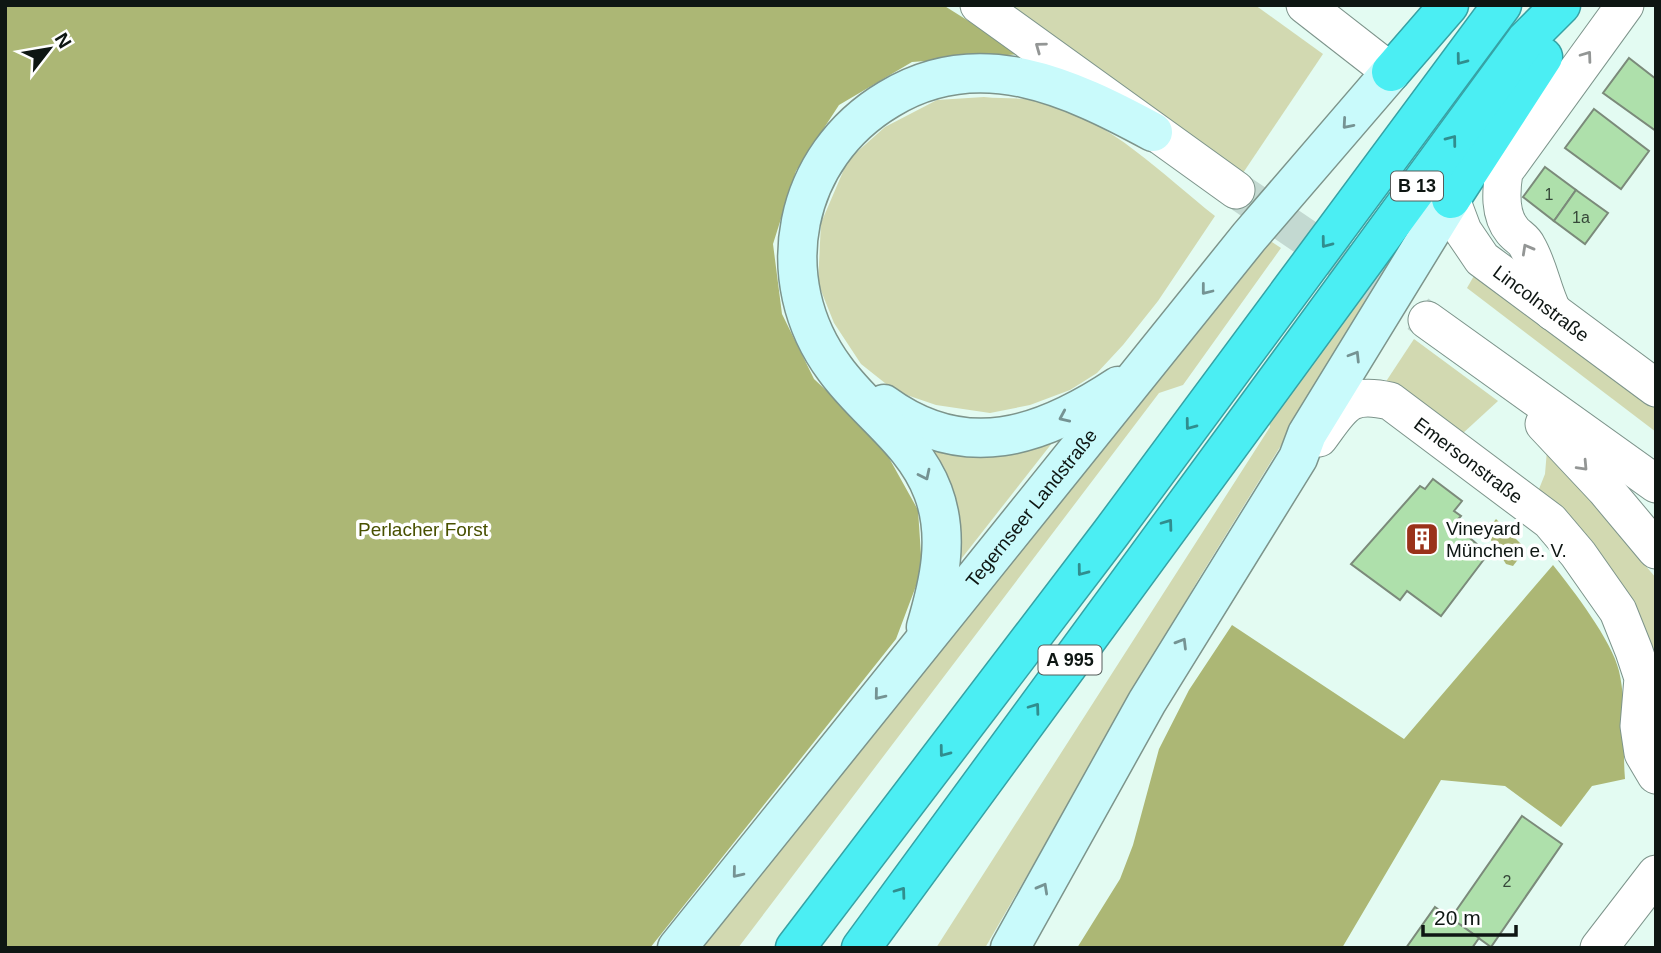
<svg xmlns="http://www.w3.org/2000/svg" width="1661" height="953" font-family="Helvetica,sans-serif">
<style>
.green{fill:#d2d9b1}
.forest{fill:#acb775}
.building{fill:#aee0ab;stroke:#7b8a7a;stroke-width:2}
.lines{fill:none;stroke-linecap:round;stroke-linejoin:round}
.street-tunnel{stroke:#c3d9d1;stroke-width:37;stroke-dasharray:37 18;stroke-linecap:butt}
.street-casing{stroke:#7d948b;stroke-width:39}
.secondary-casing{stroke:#7d948b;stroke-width:41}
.highway-casing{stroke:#36a2a5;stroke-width:41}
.street{stroke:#fff;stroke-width:37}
.secondary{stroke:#c9fafb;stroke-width:38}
.highway{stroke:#4beef3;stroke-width:38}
.oneway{stroke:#939695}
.oneway2{stroke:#308d8e}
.oneway3{stroke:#759393}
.labels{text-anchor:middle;stroke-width:7;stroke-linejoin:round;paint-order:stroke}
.number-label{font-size:16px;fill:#364839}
.shield{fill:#fff;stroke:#565c5a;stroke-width:2}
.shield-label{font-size:18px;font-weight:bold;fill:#0e1613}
.street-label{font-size:19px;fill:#0e1613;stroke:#fff}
.poi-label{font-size:19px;fill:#0e1613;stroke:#fff;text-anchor:start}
.park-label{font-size:19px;fill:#485000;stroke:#fff}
</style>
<rect width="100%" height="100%" fill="#e3fbf2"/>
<g class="green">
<polygon points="1007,5 1255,5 1323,54 1243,173"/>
<path d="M984,97C1003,99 1026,97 1044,102C1110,120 1163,175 1215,216L1158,301L1123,345L1097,373L1070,390L1030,405L990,413L936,405L895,391L861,364L834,323L818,283L821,223L848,160L885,127L937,100Z"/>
<polygon points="1442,184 1198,580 985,948 936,948 1270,427 1266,410"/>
<polygon points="1269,240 1281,248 1183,385 1159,393 738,948 702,948"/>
<polygon points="1475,274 1656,405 1656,432 1467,288"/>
<polygon points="1414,339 1498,401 1462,434 1385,383"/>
<polygon points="1056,438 958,563 918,442"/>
<polygon points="1547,450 1656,578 1656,750 1596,550 1539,489 1545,474"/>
</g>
<g class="forest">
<polygon points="5,5 943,5 1021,54 912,62 839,105 796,171 773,244 782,314 814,379 879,440 918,510 922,570 896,639 650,948 5,948"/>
<polygon points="1496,519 1526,549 1513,566 1506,564 1486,532"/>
<path d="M1553,565C1573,590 1612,641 1619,671C1627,705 1622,744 1625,779L1592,786L1561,827L1505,786L1441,780L1342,948H1077L1120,879L1133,845L1159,749L1189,690L1232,625L1404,739Z"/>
</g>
<g class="building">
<polygon points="1629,58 1656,79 1656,131 1603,93"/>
<polygon points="1594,109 1649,151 1621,189 1565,148"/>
<polygon points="1545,167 1576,190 1554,221 1523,197"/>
<polygon points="1576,190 1608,213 1585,244 1554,221"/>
<polygon points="1433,479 1462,501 1454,511 1461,516 1454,524 1488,554 1441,616 1407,591 1400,600 1351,564 1420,486 1425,489"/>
<polygon points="1522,816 1562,844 1491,947 1451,918"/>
<polygon points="1435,907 1479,938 1472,948 1406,948"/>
</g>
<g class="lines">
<polyline class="street-tunnel" points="1236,190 1427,320"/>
<g class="street-casing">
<g id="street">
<polyline points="979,5 1236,190"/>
<polyline points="1305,5 1391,72"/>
<path id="s1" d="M1451,199L1463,231L1482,259L1656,388"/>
<path d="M1553,312C1542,290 1539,266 1527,246C1524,239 1516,236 1512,230C1499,214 1501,191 1504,172L1625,5"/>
<polyline points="1427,320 1656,484"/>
<polyline points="1544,424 1605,489 1656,550"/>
<path id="s2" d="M1319,438C1343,406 1347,391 1390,401L1550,521L1578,554L1618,611L1634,651L1643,678L1639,726L1643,753L1656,775"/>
<polyline points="1599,948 1656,874"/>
</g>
</g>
<g class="secondary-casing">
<g id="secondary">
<path d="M884,404C965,463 1041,437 1118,386"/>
<path d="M926,627C939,583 950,537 933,492C914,441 866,412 835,369C768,279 793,156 889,99C979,44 1070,87 1153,132"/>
<path id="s3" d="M677,948L1249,237L1391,72"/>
<polyline points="1010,948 1147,702 1298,458 1307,434 1451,199"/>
</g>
</g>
<g class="highway-casing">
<g id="highway">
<polyline points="1391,72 1449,5"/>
<polyline points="1451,199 1543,57"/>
<polyline points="795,948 1111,533 1502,5"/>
<polyline points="861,948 1526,40 1561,5"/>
</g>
</g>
<use href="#street" class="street"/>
<use href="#secondary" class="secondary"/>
<use href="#highway" class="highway"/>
</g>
<defs><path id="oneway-chevron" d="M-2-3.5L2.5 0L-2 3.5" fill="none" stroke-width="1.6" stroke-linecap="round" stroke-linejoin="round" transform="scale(1.75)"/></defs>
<g class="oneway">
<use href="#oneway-chevron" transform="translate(1040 47) rotate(-144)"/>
<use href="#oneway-chevron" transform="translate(1587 56) rotate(-54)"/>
<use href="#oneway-chevron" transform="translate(1527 249) rotate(-119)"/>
<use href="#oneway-chevron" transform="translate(1583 466) rotate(47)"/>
</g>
<g class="oneway2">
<use href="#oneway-chevron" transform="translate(1461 60) rotate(127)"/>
<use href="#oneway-chevron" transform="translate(1452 140) rotate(-53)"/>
<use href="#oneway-chevron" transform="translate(1326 243) rotate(127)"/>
<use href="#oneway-chevron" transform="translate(1190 425) rotate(127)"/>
<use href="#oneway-chevron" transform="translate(1168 524) rotate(-54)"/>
<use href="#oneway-chevron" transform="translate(1082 571) rotate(127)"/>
<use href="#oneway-chevron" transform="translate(1035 708) rotate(-54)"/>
<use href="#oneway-chevron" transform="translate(944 752) rotate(127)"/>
<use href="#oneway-chevron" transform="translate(901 892) rotate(-54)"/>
</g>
<g class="oneway3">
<use href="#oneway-chevron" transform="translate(1347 124) rotate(131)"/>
<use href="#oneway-chevron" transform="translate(1206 290) rotate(128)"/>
<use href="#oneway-chevron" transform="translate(1355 356) rotate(-58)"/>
<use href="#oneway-chevron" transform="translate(1064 417) rotate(156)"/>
<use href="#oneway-chevron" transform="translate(925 475) rotate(64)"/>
<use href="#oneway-chevron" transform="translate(1182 643) rotate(-59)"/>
<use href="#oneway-chevron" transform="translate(879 695) rotate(129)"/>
<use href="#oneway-chevron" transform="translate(737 873) rotate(129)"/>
<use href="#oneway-chevron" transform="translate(1043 888) rotate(-61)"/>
</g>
<defs>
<g id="building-square" transform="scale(1.75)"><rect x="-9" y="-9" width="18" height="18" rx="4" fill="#9a321a" stroke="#fff"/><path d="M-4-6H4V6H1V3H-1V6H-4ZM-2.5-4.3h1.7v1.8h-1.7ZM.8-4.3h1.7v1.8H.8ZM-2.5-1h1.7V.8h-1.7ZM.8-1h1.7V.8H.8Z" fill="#fff"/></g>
</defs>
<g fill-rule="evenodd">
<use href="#building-square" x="1422" y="539"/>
</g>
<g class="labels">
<g class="number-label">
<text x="1549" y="200">1</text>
<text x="1581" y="223">1a</text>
<text x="1507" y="887">2</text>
</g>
<g class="shield">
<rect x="1391" y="171.5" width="52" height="29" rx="5"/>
<rect x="1038.5" y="645.5" width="63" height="29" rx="5"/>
</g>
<g class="shield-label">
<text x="1417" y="192">B 13</text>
<text x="1070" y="666">A 995</text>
</g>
<g class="street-label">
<text dy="7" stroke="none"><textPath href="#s1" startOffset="142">Lincolnstraße</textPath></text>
<text dy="7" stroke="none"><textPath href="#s2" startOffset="187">Emersonstraße</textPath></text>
<text dy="7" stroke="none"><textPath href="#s3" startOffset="565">Tegernseer Landstraße</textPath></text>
</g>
<g class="poi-label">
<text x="1446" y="535">Vineyard<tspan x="1446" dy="22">München e. V.</tspan></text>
</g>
<g class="park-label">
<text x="423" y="536">Perlacher Forst</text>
</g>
</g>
<rect width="1661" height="953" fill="none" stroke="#0e1613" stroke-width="14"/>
<g transform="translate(49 49) rotate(59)" stroke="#ffffff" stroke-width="5" paint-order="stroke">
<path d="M0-5L12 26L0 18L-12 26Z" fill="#0e1613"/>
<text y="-10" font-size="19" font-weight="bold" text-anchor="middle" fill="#0e1613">N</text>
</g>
<path d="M1423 925v10h93v-10" fill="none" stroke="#0e1613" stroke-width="3.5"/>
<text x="1434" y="925" font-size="21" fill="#0e1613" stroke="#ffffff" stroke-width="5" paint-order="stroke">20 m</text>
</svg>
